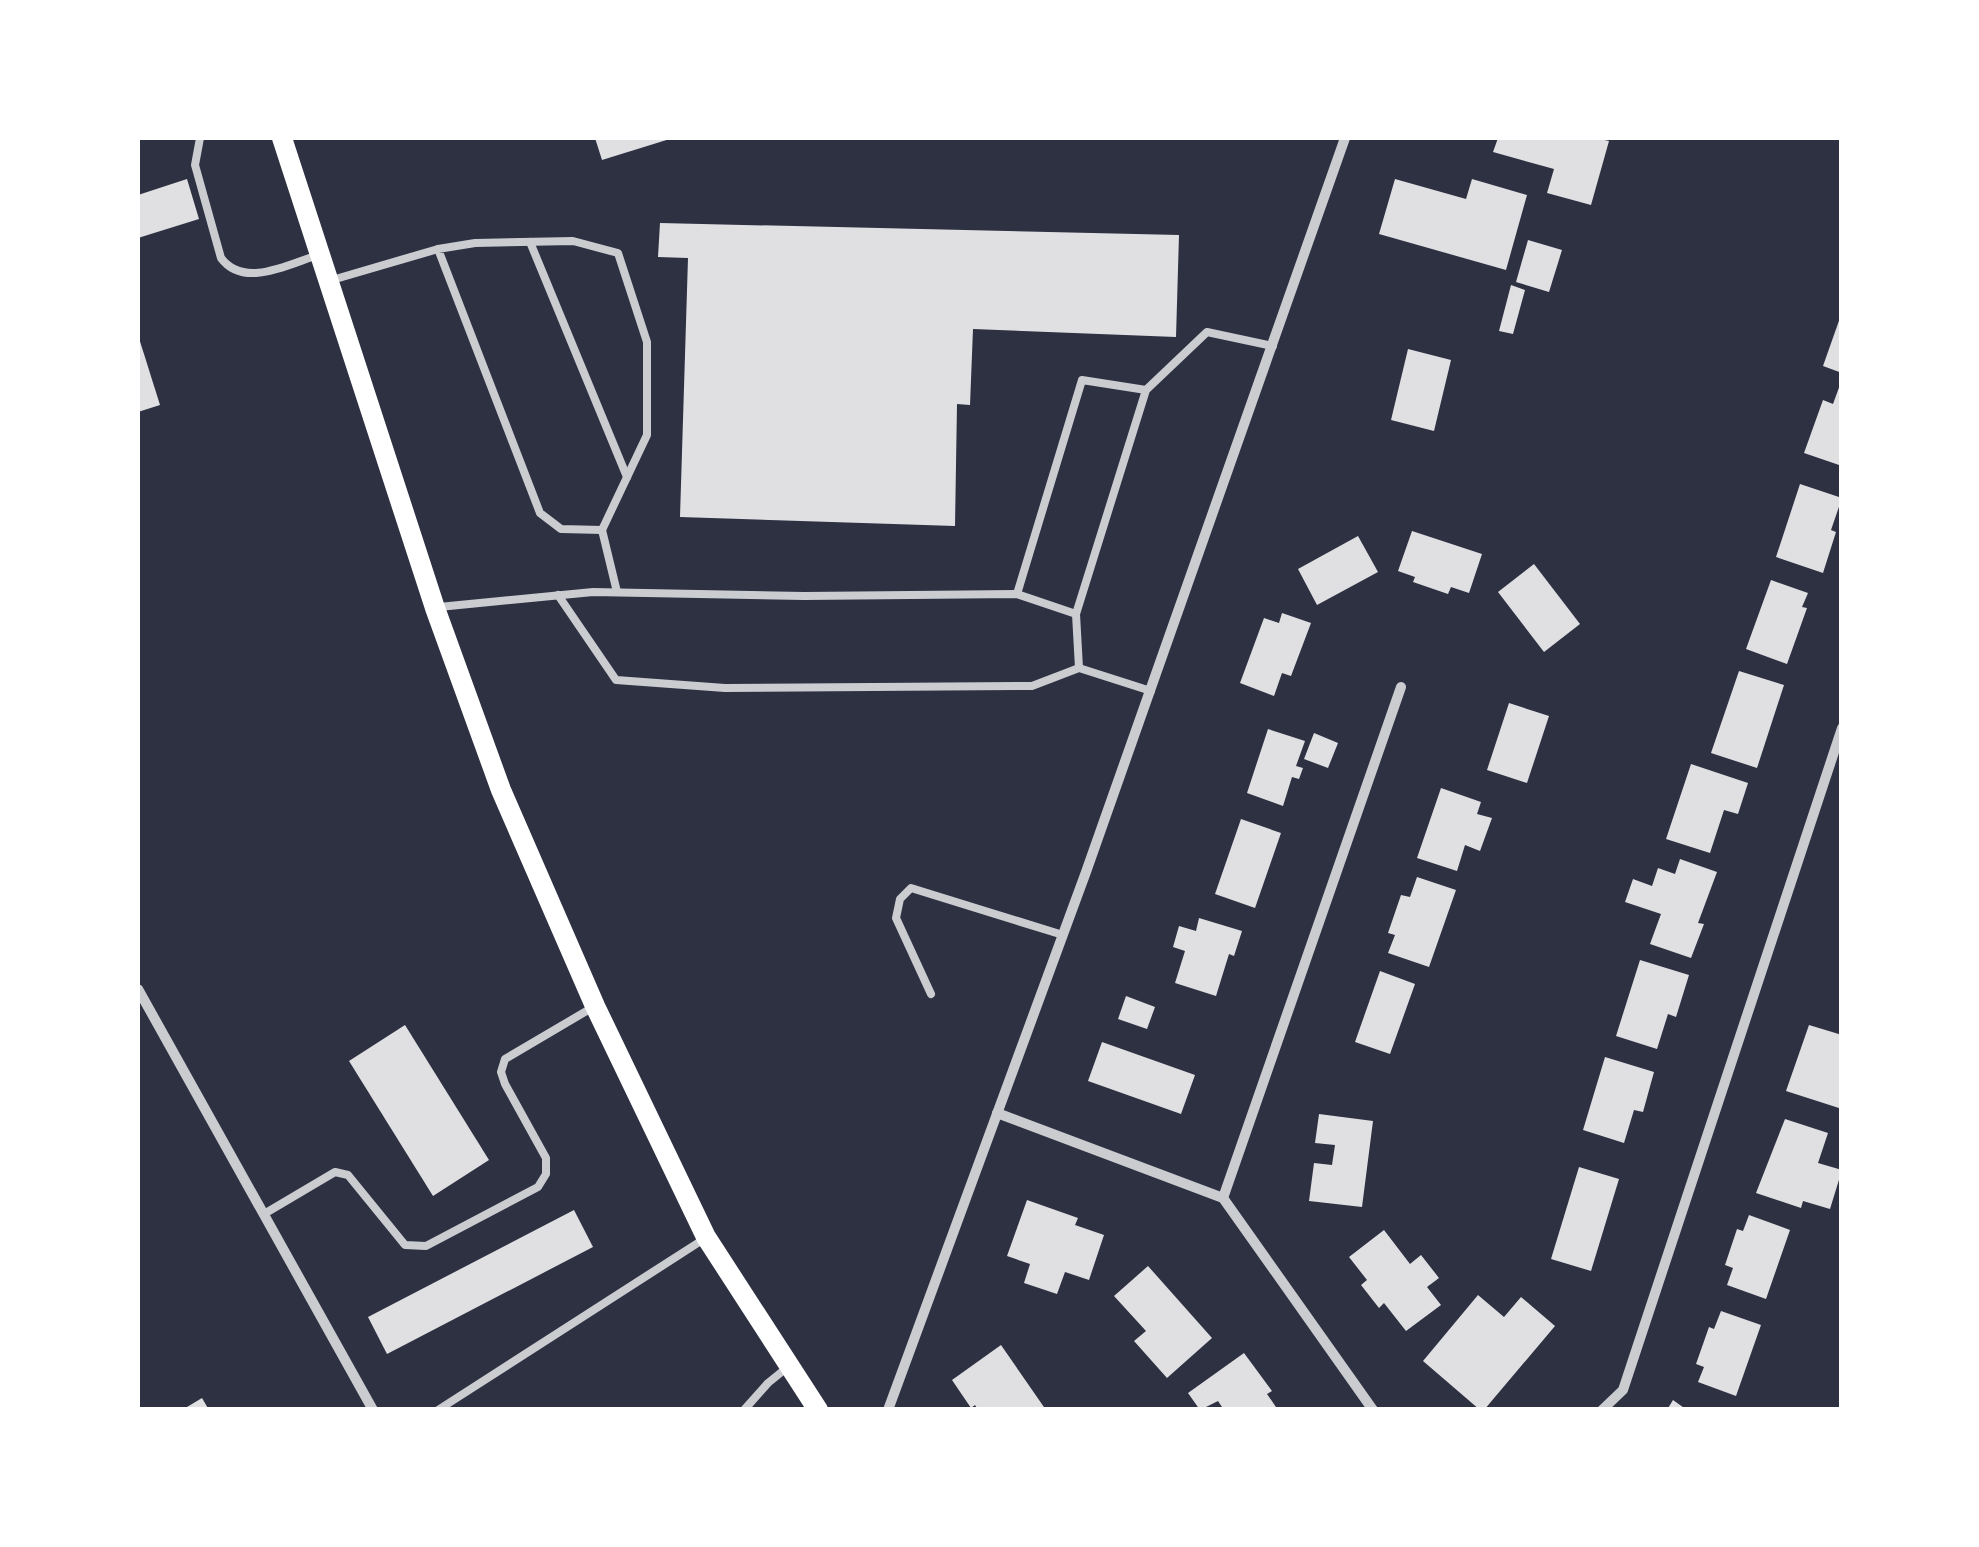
<svg xmlns="http://www.w3.org/2000/svg" width="1979" height="1547" font-family="'Fira Sans Condensed',sans-serif">
<style>
.building{fill:#e0e0e3}
.lines{fill:none;stroke-linecap:round;stroke-linejoin:round}
.service{stroke:#caccd0;stroke-width:8}
.minor{stroke:#caccd0;stroke-width:10}
.secondary{stroke:#fff;stroke-width:20}
</style>
<rect width="100%" height="100%" fill="#2d3142"/>
<g class="building">
<polygon points="595,138 673,138 602,160"/>
<polygon points="1498,138 1595,138 1609,141 1591,205 1547,193 1554,169 1493,152"/>
<polygon points="187,179 199,219 138,238 138,195"/>
<polygon points="1395,179 1466,199 1472,179 1527,195 1506,270 1379,234"/>
<polygon points="660,223 1179,235 1176,337 973,329 970,405 957,404 955,526 680,517 688,258 658,257"/>
<polygon points="1528,240 1562,250 1549,292 1516,282"/>
<polygon points="1511,285 1525,290 1513,334 1499,331"/>
<polygon points="1841,315 1842,315 1842,373 1823,366"/>
<polygon points="138,335 160,405 138,412"/>
<polygon points="1408,349 1451,360 1434,431 1391,420"/>
<polygon points="1841,382 1842,382 1842,466 1804,453 1823,400 1833,404"/>
<polygon points="1800,484 1842,498 1831,530 1836,532 1823,573 1776,557"/>
<polygon points="1412,531 1482,554 1469,593 1451,587 1448,594 1413,582 1415,577 1398,571"/>
<polygon points="1358,536 1378,572 1317,605 1298,569"/>
<polygon points="1534,564 1580,624 1544,652 1498,592"/>
<polygon points="1771,580 1808,593 1802,607 1807,608 1787,664 1746,649"/>
<polygon points="1282,613 1311,623 1291,676 1282,673 1274,696 1240,683 1264,618 1279,623"/>
<polygon points="1739,671 1784,685 1757,768 1711,753"/>
<polygon points="1509,703 1549,716 1527,783 1487,770"/>
<polygon points="1268,729 1305,741 1296,766 1303,768 1299,779 1292,777 1283,806 1247,793"/>
<polygon points="1314,733 1338,743 1328,768 1304,759"/>
<polygon points="1691,764 1748,783 1738,814 1724,810 1710,853 1666,839"/>
<polygon points="1441,788 1481,802 1477,814 1492,818 1480,851 1465,845 1457,871 1417,858"/>
<polygon points="1241,819 1281,833 1255,908 1215,894"/>
<polygon points="1680,859 1717,872 1698,923 1704,924 1691,958 1650,944 1661,914 1625,902 1633,879 1652,886 1658,868 1675,874"/>
<polygon points="1417,877 1456,890 1429,967 1388,953 1395,935 1388,933 1401,895 1410,897"/>
<polygon points="1199,918 1242,931 1234,956 1229,954 1216,996 1175,983 1185,951 1173,947 1179,926 1196,931"/>
<polygon points="1640,960 1689,975 1676,1017 1668,1014 1657,1049 1616,1036"/>
<polygon points="1380,971 1415,984 1390,1054 1355,1042"/>
<polygon points="1126,996 1155,1007 1147,1029 1118,1019"/>
<polygon points="405,1025 489,1160 433,1196 349,1061"/>
<polygon points="1809,1025 1842,1035 1842,1109 1786,1091"/>
<polygon points="1102,1042 1195,1075 1181,1114 1088,1081"/>
<polygon points="1605,1057 1654,1072 1643,1112 1634,1110 1624,1143 1583,1130"/>
<polygon points="1319,1114 1373,1121 1362,1207 1309,1201 1314,1163 1332,1165 1335,1145 1315,1143"/>
<polygon points="1785,1119 1828,1133 1818,1163 1842,1170 1830,1209 1803,1201 1801,1208 1756,1193"/>
<polygon points="1579,1167 1619,1179 1591,1271 1551,1259"/>
<polygon points="1027,1200 1078,1218 1075,1225 1104,1235 1089,1280 1065,1272 1057,1294 1024,1283 1030,1264 1007,1256"/>
<polygon points="574,1210 593,1247 387,1354 368,1317"/>
<polygon points="1749,1215 1790,1230 1766,1299 1727,1285 1733,1268 1725,1265 1737,1229 1743,1231"/>
<polygon points="1384,1230 1410,1264 1421,1255 1439,1278 1427,1287 1441,1305 1406,1331 1384,1303 1379,1308 1361,1285 1367,1280 1349,1257"/>
<polygon points="1148,1266 1212,1338 1167,1378 1134,1341 1146,1331 1114,1296"/>
<polygon points="1478,1295 1504,1317 1521,1297 1555,1326 1484,1410 1480,1410 1423,1361"/>
<polygon points="1721,1311 1761,1325 1736,1396 1698,1382 1704,1367 1696,1364 1709,1327 1714,1329"/>
<polygon points="1001,1345 1046,1410 978,1410 975,1405 971,1408 952,1380"/>
<polygon points="1244,1353 1272,1391 1267,1394 1278,1410 1224,1410 1218,1401 1200,1410 1188,1393"/>
<polygon points="202,1398 209,1410 182,1410"/>
<polygon points="1673,1400 1687,1410 1667,1410"/>
</g>
<g class="lines">
<g class="service">
<path d="M200,138L195,165L221,258C244,289 289,264 318,255"/>
<polygon points="573,241 618,253 647,342 647,435 602,530 561,529 540,513 438,249 475,243"/>
<polyline points="530,242 627,477"/>
<polyline points="332,280 438,249"/>
<polyline points="602,530 617,592"/>
<polyline points="1017,594 1082,380 1146,390"/>
<polyline points="558,595 616,680 725,688 1032,686 1079,668 1151,691"/>
<polyline points="439,607 593,592 804,596 1017,594 1076,614"/>
<polyline points="1079,668 1076,614 1146,390 1207,332 1273,346"/>
<polyline points="931,994 896,918 900,899 911,888 1063,935"/>
<polyline points="264,1214 335,1172 348,1175 405,1245 426,1246 538,1187 546,1174 546,1158 505,1084 501,1072 505,1059 595,1006"/>
<polyline points="438,1410 704,1239"/>
<polyline points="744,1410 768,1383 789,1366"/>
</g>
<g class="minor">
<polyline points="138,989 373,1410"/>
<polyline points="997,1113 1223,1198 1373,1410"/>
<polyline points="1223,1198 1401,687"/>
<polyline points="888,1410 1086,872 1345,138"/>
<polyline points="1602,1410 1623,1390 1842,728"/>
</g>
<polyline class="secondary" points="282,138 435,608 501,790 595,1006 706,1237 818,1410"/>
</g>
<rect width="1979" height="1547" fill="none" stroke="#ffffff" stroke-width="280"/>
</svg>
